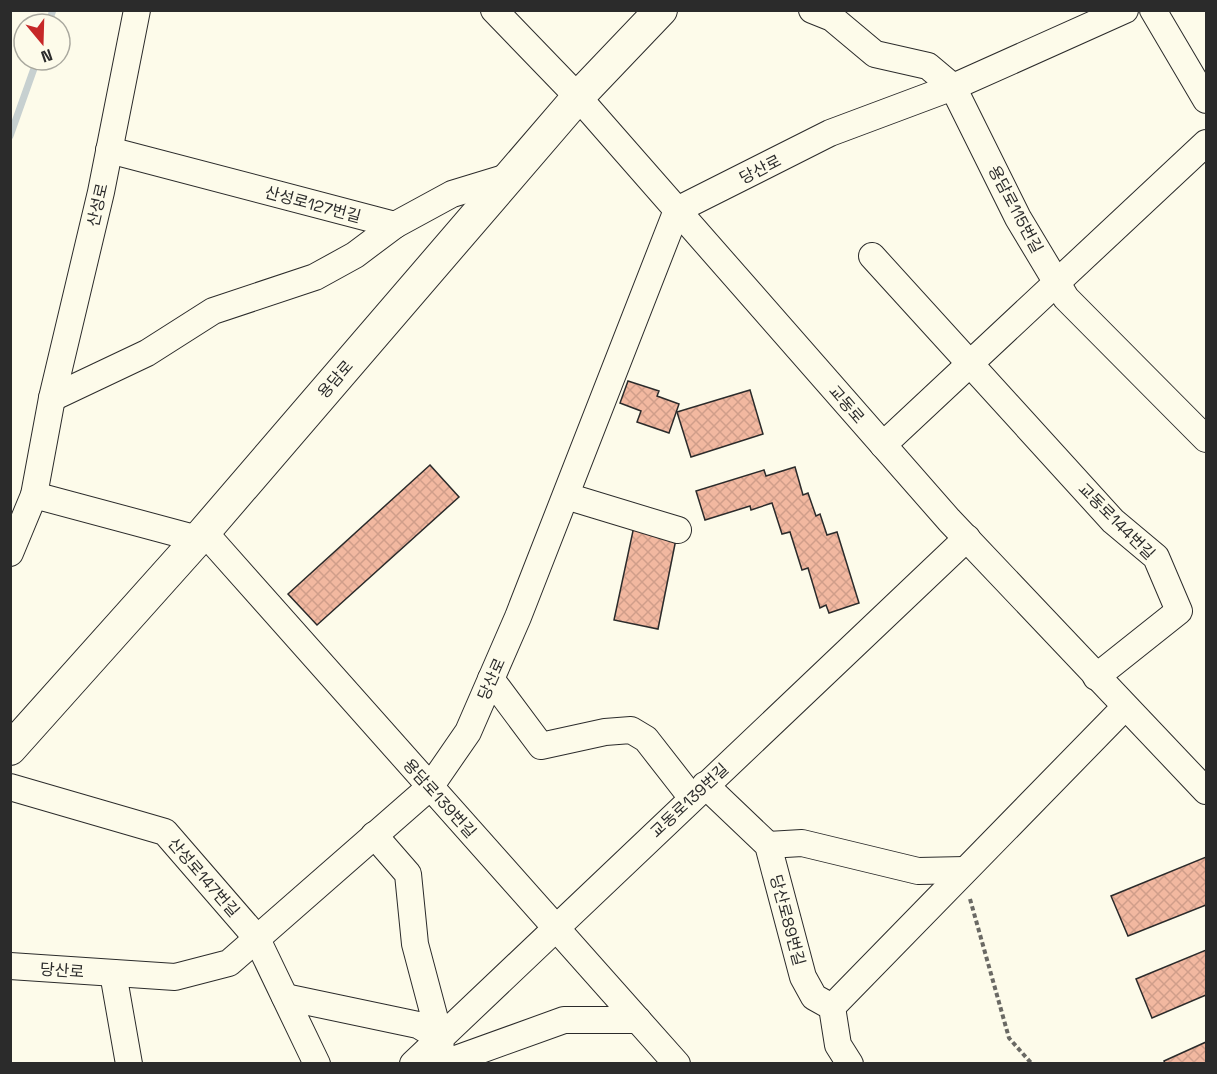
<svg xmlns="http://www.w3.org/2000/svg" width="1217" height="1074" font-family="'Space Grotesk','Noto Sans KR',sans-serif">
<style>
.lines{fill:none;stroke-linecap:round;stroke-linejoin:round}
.stream{stroke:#c7d0d0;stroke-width:7}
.building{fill:url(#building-cross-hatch);stroke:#2b2b2b;stroke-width:1.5}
.minor-casing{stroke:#2b2b2b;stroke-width:28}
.major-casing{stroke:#2b2b2b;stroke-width:34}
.path{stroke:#6a6964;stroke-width:4;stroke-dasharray:4.5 3;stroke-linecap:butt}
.minor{stroke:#fdfbea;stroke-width:26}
.major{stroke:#fdfbea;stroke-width:32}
.labels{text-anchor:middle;stroke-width:4.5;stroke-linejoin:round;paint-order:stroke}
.street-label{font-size:16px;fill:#2b2b2b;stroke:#fdfbea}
</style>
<defs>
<pattern id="building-cross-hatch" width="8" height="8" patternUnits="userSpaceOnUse" patternTransform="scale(1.5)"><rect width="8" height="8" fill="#f2b8a0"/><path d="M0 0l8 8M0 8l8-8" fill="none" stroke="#d09e8a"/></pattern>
</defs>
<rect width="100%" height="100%" fill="#fdfbea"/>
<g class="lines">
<g class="stream">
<polyline points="48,24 53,10"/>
<polyline points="10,136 37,60"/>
</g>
</g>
<g class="building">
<polygon points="628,381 659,391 657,396 679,404 669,433 637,422 641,411 620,403"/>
<polygon points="750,390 763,434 691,457 677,412"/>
<polygon points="430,465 459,497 317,625 288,594"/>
<polygon points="795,467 803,495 808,493 816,516 820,514 827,535 837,532 859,603 829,613 826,605 820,608 808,568 802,570 790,532 782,534 772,503 751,510 750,506 705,520 696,491 764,470 766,476"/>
<polygon points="634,526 677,534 658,629 614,620"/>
<polygon points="1206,857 1206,905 1128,936 1111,896"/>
<polygon points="1206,950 1206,995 1152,1018 1136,979"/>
<polygon points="1206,1042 1206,1064 1165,1064 1164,1061"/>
</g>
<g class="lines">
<g class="minor-casing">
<g id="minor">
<polyline points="494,10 578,97 949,520 1206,791"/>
<polyline points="812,10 832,18 875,54 928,66 953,87 1018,218 1066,298 1206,439"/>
<polyline points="1153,10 1206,100"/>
<polyline points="109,150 395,225 452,194 511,176"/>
<polyline points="872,256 1113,521 1156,557 1179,611 1096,677"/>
<polyline points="52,398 147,353 213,311 315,277 355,255 395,225"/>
<polyline points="883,445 1206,143"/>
<polyline points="34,495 198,539"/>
<polyline points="566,496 678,530"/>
<polyline points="204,532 677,1064"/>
<polyline points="10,553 34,495 52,398 101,192 137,10"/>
<polyline points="491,679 541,746 605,732 631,730 646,739 692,798"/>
<polyline points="705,785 768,845 803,977 814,997 832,1007 838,1045 850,1064"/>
<polyline points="10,787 165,832 256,937 317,1064"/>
<polyline points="374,835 408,874 415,944 440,1038 442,1064"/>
<polyline points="768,845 802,843 918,871 965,870"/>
<polyline points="10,966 175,977 229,963 430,787 468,732 518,617 677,210 830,133 953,87 1125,10"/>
<polyline points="113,973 129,1064"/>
<polyline points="285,997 418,1025 440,1038"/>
<polyline points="832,1007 1125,707"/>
<polyline points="413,1064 967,538"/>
<polyline points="442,1064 564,1020 638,1020"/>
</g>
</g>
<g class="major-casing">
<polyline id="major" points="10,749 198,539 578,97 661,10"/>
</g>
<polyline class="path" points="970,899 1009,1038 1032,1064"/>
<use href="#minor" class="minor"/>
<use href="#major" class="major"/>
</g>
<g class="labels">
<g class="street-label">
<text transform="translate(760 169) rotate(-27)" y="6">당산로</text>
<text transform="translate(313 204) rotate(15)" y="6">산성로127번길</text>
<text transform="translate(97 205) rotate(-77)" y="6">산성로</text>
<text transform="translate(1016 209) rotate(62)" y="6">용담로115번길</text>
<text transform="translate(335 379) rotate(-49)" y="6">용담로</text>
<text transform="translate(847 404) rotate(49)" y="6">교동로</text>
<text transform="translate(1117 521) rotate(45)" y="6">교동로144번길</text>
<text transform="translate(491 679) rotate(-66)" y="6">당산로</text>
<text transform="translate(440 798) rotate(48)" y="6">용담로139번길</text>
<text transform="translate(689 800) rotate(-43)" y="6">교동로139번길</text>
<text transform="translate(204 877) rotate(49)" y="6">산성로147번길</text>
<text transform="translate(788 920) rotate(75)" y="6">당산로89번길</text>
<text transform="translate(62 970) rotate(4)" y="6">당산로</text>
</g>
</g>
<rect width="1217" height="1074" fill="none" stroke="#2b2b2b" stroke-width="24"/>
<g transform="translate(42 42) rotate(161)"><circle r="28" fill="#fdfbea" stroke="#a9a89e" stroke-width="1.5"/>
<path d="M0-4.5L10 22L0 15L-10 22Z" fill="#c62828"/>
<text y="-9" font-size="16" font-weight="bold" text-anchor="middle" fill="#2b2b2b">N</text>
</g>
</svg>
